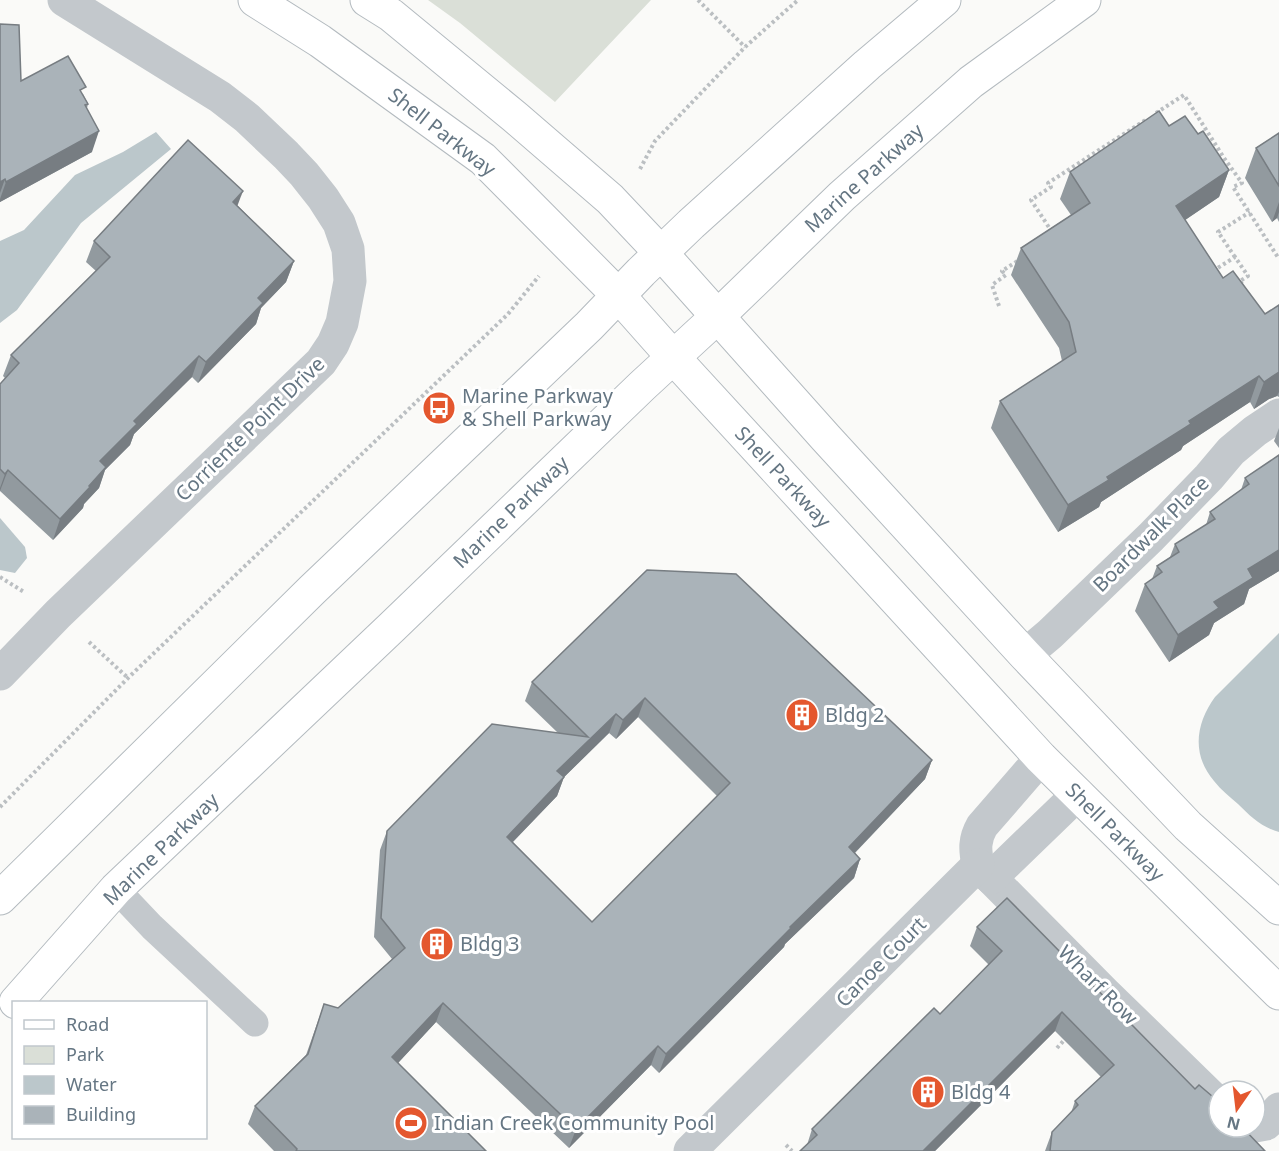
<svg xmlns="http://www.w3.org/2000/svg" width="1279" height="1151" font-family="'Noto Sans',sans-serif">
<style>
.green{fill:#dadfd7}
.water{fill:#bbc7cb}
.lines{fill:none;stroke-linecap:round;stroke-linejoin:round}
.secondary-casing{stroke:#b3babf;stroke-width:35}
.path{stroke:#bbbfc2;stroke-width:4;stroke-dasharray:3 3;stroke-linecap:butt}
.lane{stroke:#c3c8cc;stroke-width:27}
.street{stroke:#c3c8cc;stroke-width:33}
.secondary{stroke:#fff;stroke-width:33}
.wall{fill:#929a9f;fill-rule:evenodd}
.shaded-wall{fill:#777d82}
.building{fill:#aab3b9;stroke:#777d82;stroke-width:1.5;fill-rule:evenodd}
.labels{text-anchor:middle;stroke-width:6;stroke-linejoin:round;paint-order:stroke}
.street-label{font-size:20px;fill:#657683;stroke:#fff}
.poi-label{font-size:20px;fill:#657683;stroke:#fff;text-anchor:start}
</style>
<rect width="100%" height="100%" fill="#fafaf8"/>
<polygon class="green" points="428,0 651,0 555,102 460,23"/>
<g class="water">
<polygon points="156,132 171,149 81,223 17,310 0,323 0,241 24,230 75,175 123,152"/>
<polygon points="0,518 25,547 27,558 15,573 0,570"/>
<path d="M1279,633V832C1261,827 1250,816 1238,804C1230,797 1221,790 1214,781C1191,754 1196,723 1215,697Z"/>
</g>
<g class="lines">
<g class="secondary-casing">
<g id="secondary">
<polyline points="255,0 320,41 483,159 618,295 673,357 1041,758 1279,993"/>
<polyline points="367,0 391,15 515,117 610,199 661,253 826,438 1025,655 1188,826 1279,908"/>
<polyline points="0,898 312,590 589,326 641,272 691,224 867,65 944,0"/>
<polyline points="16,1002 116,889 392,627 642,386 718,316 842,196 971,82 1084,0"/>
</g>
</g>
<g class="path">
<polyline points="698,0 745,47"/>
<polyline points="1156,113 1184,95 1224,158 1242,183 1233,187 1279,259"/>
<polyline points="640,169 655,141 745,47 798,0"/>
<polyline points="1052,232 1031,200 1051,187 1048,183 1147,119"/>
<polyline points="1235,257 1218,232 1250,212"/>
<polyline points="1213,271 1235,257 1248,276 1240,281 1242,284"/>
<polyline points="999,306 992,285 1006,275 1002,271 1019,260"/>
<polyline points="0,577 24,592"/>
<polyline points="89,642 128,678"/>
<polyline points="0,807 128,678 508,314 539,276"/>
<polyline points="1057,1048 1066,1038"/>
<polyline points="786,1145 792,1151"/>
</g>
<polyline class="lane" points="116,889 152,927 255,1023"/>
<g class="street">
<polyline points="1025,655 1050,634 1151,537 1209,477 1231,451 1255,431 1279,415"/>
<polyline points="0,674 58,614 321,362 333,344 342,323 350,281 348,249 339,223 323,198 304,174 286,155 247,118 220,97 64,0"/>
<path d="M1041,758L982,826C974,840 975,850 978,865L1105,993L1219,1104"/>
<polyline points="991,878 1078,794"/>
<polyline points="1255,1126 1266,1124 1279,1109"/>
<polyline points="690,1151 978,865"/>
</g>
<use href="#secondary" class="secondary"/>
</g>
<g class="wall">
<polygon points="0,24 21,81 83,94 88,104 87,108 92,152 0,202"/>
<polygon points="1169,126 1198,134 1229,170 1219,197 1185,220 1223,278 1265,314 1279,305 1279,397 1277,396 1269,399 1254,409 1250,402 1183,446 1181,450 1101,502 1099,507 1058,532 991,428 1000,401 1062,361 1059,348 1011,275 1021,248 1071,215 1060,199 1070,172"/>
<polygon points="1279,133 1279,222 1277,218 1272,222 1245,178 1256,148"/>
<polygon points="238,206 294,261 286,282 261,308 256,324 198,383 192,377 134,434 130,445 105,470 99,488 84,504 83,508 53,540 0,491 0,384 5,378 3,376 11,355 96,271 86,262 94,241"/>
<polygon points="1279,428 1279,448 1274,441"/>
<polygon points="1279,455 1279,571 1249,589 1244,604 1214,623 1209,635 1169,662 1135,611 1145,584 1152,579 1157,566 1170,557 1175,544 1206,525 1210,512 1241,490 1245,478"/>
<path d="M647,570L932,760L925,779L855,853L860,859L854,878L785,944L784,947L659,1073L651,1065L569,1148L436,1022L398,1063L486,1151H274L248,1124L255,1106L306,1055L324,1004L338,1008L392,959L374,937L380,850L387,831L558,733L525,701L532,682ZM638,717L717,796L592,922L513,842L557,796L564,777L609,733L616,739Z"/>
<polygon points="977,927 1195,1089 1265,1151 1045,1151 1052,1132 1071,1113 1075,1101 1101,1077 1055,1031 935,1151 800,1151 807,1145 812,1129 940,1014 989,965 970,946"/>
</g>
<g class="shaded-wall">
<polygon points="99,131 92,152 0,202 0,199 6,182"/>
<polygon points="1229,170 1219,197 1166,233 1176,206"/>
<polygon points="5,179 0,193 0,182"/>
<polygon points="243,191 235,212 233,202"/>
<polygon points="1279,202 1279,212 1277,218 1272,222"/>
<polygon points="294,261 286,282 261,308 256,324 198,383 206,362 258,298"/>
<polygon points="199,356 192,377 134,434 130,445 105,470 99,488 84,504 83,508 53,540 60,519 100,461 134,421"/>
<polygon points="1279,372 1279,392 1277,396 1269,399 1254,409 1264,382"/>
<polygon points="1259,376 1250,402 1183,446 1181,450 1101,502 1099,507 1058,532 1068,505 1189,421"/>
<polygon points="8,470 0,491 0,488 5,474"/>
<polygon points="1279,550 1279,571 1249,589 1244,604 1214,623 1209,635 1169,662 1178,635 1248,569"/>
<polygon points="645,698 638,717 616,739 623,720"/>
<polygon points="616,714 609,733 551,790 557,771"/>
<polygon points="932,760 925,779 842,866 849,847"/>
<polygon points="564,777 557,796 500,855 507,837"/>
<polygon points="860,859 854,878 785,944 784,947 659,1073 666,1054 790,927"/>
<polygon points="443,1003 436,1022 386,1076 392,1057"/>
<polygon points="1062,1012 1055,1031 935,1151 923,1151"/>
<polygon points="658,1046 651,1065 569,1148 576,1129"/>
</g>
<g class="building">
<polygon points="0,24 19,25 21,81 68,56 86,87 80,90 88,104 85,105 99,131 6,182 5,179 0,182"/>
<polygon points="1159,111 1169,126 1185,116 1198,134 1203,131 1229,170 1176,206 1223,278 1233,271 1265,314 1279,305 1279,372 1264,382 1259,376 1189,421 1191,424 1107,477 1109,480 1068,505 1000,401 1076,352 1069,322 1021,248 1090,203 1070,172"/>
<polygon points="1279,133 1279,186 1256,148"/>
<polygon points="188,140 243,191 233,202 294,261 258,298 263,303 206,362 199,356 134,421 137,424 100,461 106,467 89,486 90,487 60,519 8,470 5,474 0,469 0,384 19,363 11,355 110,257 94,241"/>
<polygon points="1279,455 1279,550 1248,569 1253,578 1214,602 1219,608 1178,635 1145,584 1162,572 1157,566 1179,552 1175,544 1215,519 1210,512 1249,484 1245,478"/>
<path d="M647,570L736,574L932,760L849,847L860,859L790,927L791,928L666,1054L658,1046L576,1129L443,1003L392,1057L486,1151H296L297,1149L255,1106L308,1054L324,1004L338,1008L405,948L381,918L387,831L492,724L588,737L532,682ZM645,698L730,783L592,922L507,837L564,777L557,771L616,714L623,720Z"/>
<polygon points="1007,898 1195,1089 1199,1085 1219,1102 1219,1127 1242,1127 1265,1151 1050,1151 1052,1132 1078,1105 1075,1101 1114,1065 1062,1012 923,1151 800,1151 817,1135 812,1129 934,1008 940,1014 1002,951 977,927"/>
</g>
<defs>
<g id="bus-disc" transform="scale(1.725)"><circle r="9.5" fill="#e4572e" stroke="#fff"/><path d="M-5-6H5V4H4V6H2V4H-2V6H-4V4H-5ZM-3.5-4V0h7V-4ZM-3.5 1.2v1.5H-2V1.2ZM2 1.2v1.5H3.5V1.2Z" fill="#fff"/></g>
<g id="building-disc" transform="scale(1.725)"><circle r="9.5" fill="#e4572e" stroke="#fff"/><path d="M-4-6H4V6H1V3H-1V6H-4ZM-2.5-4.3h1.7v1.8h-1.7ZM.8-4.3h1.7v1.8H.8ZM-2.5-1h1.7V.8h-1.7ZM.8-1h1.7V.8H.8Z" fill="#fff"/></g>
<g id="stadium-disc" transform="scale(1.725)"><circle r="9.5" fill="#e4572e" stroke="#fff"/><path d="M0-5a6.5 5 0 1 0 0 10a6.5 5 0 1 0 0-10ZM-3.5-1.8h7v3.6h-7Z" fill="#fff"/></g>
</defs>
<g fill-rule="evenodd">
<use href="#bus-disc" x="439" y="408"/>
<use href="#building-disc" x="802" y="715"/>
<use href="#building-disc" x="437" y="944"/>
<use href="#building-disc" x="928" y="1092"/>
<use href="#stadium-disc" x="411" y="1123"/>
</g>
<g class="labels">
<g class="street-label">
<text transform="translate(442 132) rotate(38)" y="7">Shell Parkway</text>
<text transform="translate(864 178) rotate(-42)" y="7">Marine Parkway</text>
<text transform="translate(250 429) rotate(-44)" y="7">Corriente Point Drive</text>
<text transform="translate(783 477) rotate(47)" y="7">Shell Parkway</text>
<text transform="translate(511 512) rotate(-44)" y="7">Marine Parkway</text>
<text transform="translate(1151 534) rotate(-45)" y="7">Boardwalk Place</text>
<text transform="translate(1115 832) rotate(45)" y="7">Shell Parkway</text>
<text transform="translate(161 849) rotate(-44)" y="7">Marine Parkway</text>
<text transform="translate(881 962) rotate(-45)" y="7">Canoe Court</text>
<text transform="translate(1098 985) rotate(45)" y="7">Wharf Row</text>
</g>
<g class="poi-label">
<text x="462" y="403">Marine Parkway<tspan x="462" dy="23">&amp; Shell Parkway</tspan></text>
<text x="825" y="722">Bldg 2</text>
<text x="460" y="951">Bldg 3</text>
<text x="951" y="1099">Bldg 4</text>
<text x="434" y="1130">Indian Creek Community Pool</text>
</g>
</g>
<rect x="12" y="1001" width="195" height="138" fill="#ffffff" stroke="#c1c8cd" stroke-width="1.5"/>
<rect x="24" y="1020" width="30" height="9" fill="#ffffff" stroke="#c1c8cd" stroke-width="1.5"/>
<text x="66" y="1031" font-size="18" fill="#657683">Road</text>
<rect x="24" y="1046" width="30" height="18" fill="#dadfd7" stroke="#c1c8cd" stroke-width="1.5"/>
<text x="66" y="1061" font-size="18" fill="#657683">Park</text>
<rect x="24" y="1076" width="30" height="18" fill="#bbc7cb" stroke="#c1c8cd" stroke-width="1.5"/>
<text x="66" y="1091" font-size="18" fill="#657683">Water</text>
<rect x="24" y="1106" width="30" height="18" fill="#aab3b9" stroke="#c1c8cd" stroke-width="1.5"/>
<text x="66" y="1121" font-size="18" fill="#657683">Building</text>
<g transform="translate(1237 1109) rotate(194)"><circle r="28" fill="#ffffff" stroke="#c1c8cd" stroke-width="1.5"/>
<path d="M0-4.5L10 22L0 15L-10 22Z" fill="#e4572e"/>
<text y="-9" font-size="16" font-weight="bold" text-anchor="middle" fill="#657683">N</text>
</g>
</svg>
